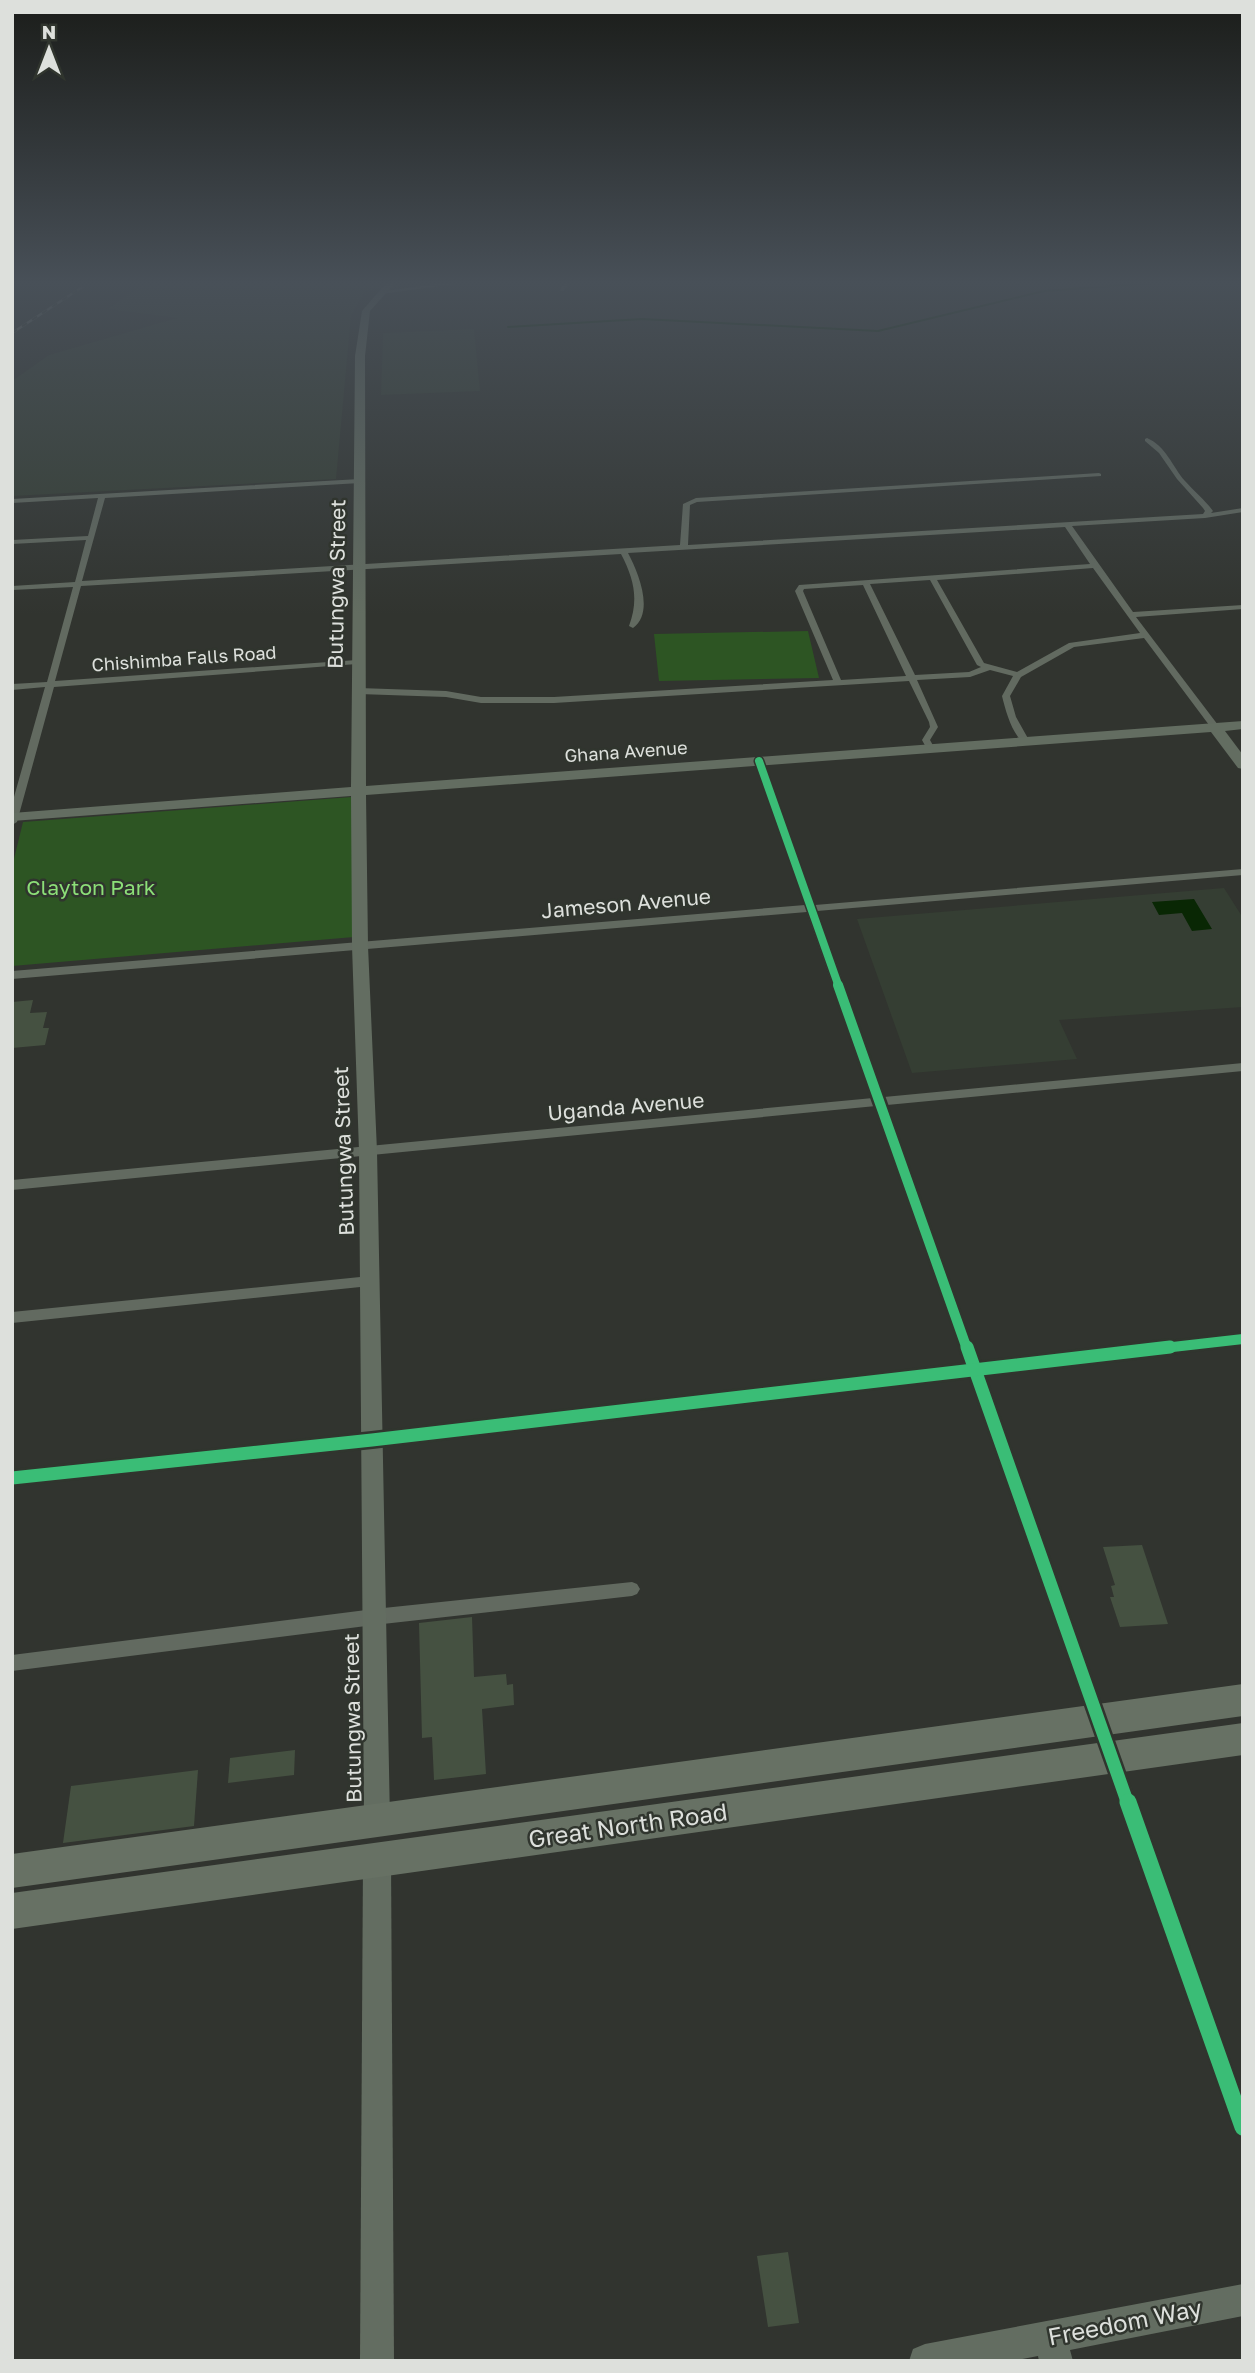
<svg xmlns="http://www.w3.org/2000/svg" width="1255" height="2373" font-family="'Golos Text',sans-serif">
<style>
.built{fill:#353e33}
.green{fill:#2d5523}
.water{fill:#092704}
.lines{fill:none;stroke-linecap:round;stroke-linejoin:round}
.stream{stroke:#092704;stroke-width:2}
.building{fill:#455141}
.street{fill:#626a60;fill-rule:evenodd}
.secondary{fill:#636d61;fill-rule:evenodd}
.highway{fill:#677164;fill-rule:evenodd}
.rail-casing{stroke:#6c706a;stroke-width:2.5}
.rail{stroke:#30352e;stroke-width:2;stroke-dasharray:6;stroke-linecap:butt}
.cycleway-far3-casing{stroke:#30352e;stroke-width:11}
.cycleway-far2-casing{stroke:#30352e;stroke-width:15}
.cycleway-far1-casing{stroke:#30352e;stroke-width:18}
.cycleway-casing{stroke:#30352e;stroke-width:21}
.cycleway-far3{stroke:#3abd76;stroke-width:8}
.cycleway-far2{stroke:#3abd76;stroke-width:10}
.cycleway-far1{stroke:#3abd76;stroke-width:13}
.cycleway{stroke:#3abd76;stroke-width:17}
.labels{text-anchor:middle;stroke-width:5;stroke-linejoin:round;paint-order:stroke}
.far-street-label{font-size:18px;fill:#dde0dc;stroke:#30352e}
.street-label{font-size:21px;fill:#dde0dc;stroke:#30352e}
.park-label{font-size:21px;fill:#8cdf78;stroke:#30352e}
.near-street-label{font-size:24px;fill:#dde0dc;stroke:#30352e}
</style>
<rect width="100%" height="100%" fill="#31342f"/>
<g class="built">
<polygon points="147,282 402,282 398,287 365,291 351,316 336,479 12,496 12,381 49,355 177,318 108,309"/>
<polygon points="474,329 480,391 381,395 383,333"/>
<polygon points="1224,888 1243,918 1243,1007 1059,1020 1077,1059 912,1073 857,919"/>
</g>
<g class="green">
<polygon points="808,631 819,678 659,681 654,634"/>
<polygon points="352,797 354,937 12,966 12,867 23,822"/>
</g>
<polygon class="water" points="1194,899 1212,929 1192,931 1182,913 1159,915 1152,902"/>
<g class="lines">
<polyline class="stream" points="508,327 642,319 878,331 1044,291 1168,282"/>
</g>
<g class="building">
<polygon points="33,1000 30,1013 47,1012 43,1028 49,1028 45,1045 12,1048 12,1002"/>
<polygon points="1142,1545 1168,1624 1120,1627 1110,1597 1114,1597 1111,1586 1115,1585 1103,1547"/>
<polygon points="472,1617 474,1677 506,1674 507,1685 513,1684 514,1705 482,1709 486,1774 434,1780 432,1737 422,1738 419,1623"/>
<polygon points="295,1750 294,1775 228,1783 230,1758"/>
<polygon points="198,1770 194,1826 63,1843 71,1786"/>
<polygon points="788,2252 799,2323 768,2327 757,2256"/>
</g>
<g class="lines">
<g class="street">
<polygon points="450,282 470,282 381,294 378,292"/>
<polygon points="564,282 569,282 564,291 560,291"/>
<path d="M1147,438C1166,446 1172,466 1185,481C1194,491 1205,500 1213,511L1211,513L1243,508V512L1205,518L1072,526L1133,612L1243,605V609L1136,617L1218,725V729H1212L1144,638L1074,647L1021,677L1010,696L1016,717L1030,742L1026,745C1012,735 1006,712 1002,696L1013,676L990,670L970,677L917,680L938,727L930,740L935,749L931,752L928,751L922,740L930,727L929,722L909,681L554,703H481L446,697L359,694L355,691L359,688L446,691L481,697H554L833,680L795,591L799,585L1090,564L1065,527L628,553C638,572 655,612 633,628L629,626C639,599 634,579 621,554L81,586L55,681L357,660L361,662L357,664L54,687L17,822L12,825V804L45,687L12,690V684L47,682L73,587L12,590V586L75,582L86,540L12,544V540L88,536L98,498L12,503V499L360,479L363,481L360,483L105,498L82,581L680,545L683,504L696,498L1099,473L1101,474V476L697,502L690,505L688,545L1203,514L1205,511L1203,508L1177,479L1159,453L1145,441V439ZM1093,568L1140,633L1069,643L1017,672L984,663L937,580ZM930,580L977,665L981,667L969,672L915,675L870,584ZM863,585L906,676L841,680L803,591L804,589Z"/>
<polygon points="759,758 764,761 815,905 1243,869 1243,875 817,911 884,1097 1243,1063 1243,1071 887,1105 979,1364 1243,1333 1243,1345 983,1375 1243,2099 1243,2137 1236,2134 1233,2127 970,1376 372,1446 12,1484 12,1471 372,1434 966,1365 876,1106 12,1190 12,1180 873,1098 807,912 12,979 12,971 805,905 754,761"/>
<polygon points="370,1276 375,1277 376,1281 375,1285 370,1286 12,1323 12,1312"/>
<polygon points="632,1582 637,1584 640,1589 637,1594 632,1596 374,1625 12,1671 12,1655 374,1609"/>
</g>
<g class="secondary">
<polygon points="387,282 396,282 370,311 365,356 366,786 1243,721 1243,729 1225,731 1243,755 1243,769 1238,768 1211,732 366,795 368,946 377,1151 390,1821 386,1830 377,1834 368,1830 364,1821 359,1151 352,946 351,796 12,821 12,813 351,787 355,356 362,311"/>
<polygon points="377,1846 387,1850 391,1860 394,2361 360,2361 363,1860 367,1850"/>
<polygon points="1243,2284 1243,2316 1070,2350 1073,2361 1039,2361 1038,2356 1012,2361 909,2361 913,2349 925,2344"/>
</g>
<g class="highway">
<polygon points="1243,1684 1243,1716 12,1888 12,1854"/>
<polygon points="1243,1723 1243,1755 12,1929 12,1893"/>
</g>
<g class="rail-casing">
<polyline id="rail" points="12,333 90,282"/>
</g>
<use href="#rail" class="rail"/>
<g class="cycleway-far3-casing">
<polyline id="cycleway-far3" points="759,761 839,987"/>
</g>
<g class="cycleway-far2-casing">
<g id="cycleway-far2">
<polyline points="838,985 967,1349"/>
<polyline points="1155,1349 1243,1339"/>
</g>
</g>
<g class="cycleway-far1-casing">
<g id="cycleway-far1">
<polyline points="967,1347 1128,1804"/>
<polyline points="12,1478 372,1440 1170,1347"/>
</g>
</g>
<g class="cycleway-casing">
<polyline id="cycleway" points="1128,1802 1243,2127"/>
</g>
<use href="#cycleway-far3" class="cycleway-far3"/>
<use href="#cycleway-far2" class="cycleway-far2"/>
<use href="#cycleway-far1" class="cycleway-far1"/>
<use href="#cycleway" class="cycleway"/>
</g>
<linearGradient id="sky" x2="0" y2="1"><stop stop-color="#1b1d1a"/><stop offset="0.46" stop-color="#485058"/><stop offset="1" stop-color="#485058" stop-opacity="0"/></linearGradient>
<rect width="1255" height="615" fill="url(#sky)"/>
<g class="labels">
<g class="far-street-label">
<text transform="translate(184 659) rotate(-4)" y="6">Chishimba Falls Road</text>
<text transform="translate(626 752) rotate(-4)" y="6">Ghana Avenue</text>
</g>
<g class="street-label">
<text transform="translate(337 584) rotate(-89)" y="7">Butungwa Street</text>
<text transform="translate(626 904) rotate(-5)" y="7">Jameson Avenue</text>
<text transform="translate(626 1107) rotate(-5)" y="7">Uganda Avenue</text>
<text transform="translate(344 1151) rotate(-92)" y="7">Butungwa Street</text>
<text transform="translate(353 1718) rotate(-91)" y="7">Butungwa Street</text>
</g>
<g class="park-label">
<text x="91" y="895">Clayton Park</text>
</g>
<g class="near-street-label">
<text transform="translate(628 1826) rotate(-8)" y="8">Great North Road</text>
<text transform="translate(1125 2323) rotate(-11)" y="8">Freedom Way</text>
</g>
</g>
<rect width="1255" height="2373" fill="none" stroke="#dde0dc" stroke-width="28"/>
<g transform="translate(49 49)" stroke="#30352e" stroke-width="5" paint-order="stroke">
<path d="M0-5L12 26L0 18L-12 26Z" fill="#dde0dc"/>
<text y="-10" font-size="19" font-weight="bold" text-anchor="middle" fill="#dde0dc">N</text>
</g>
</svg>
